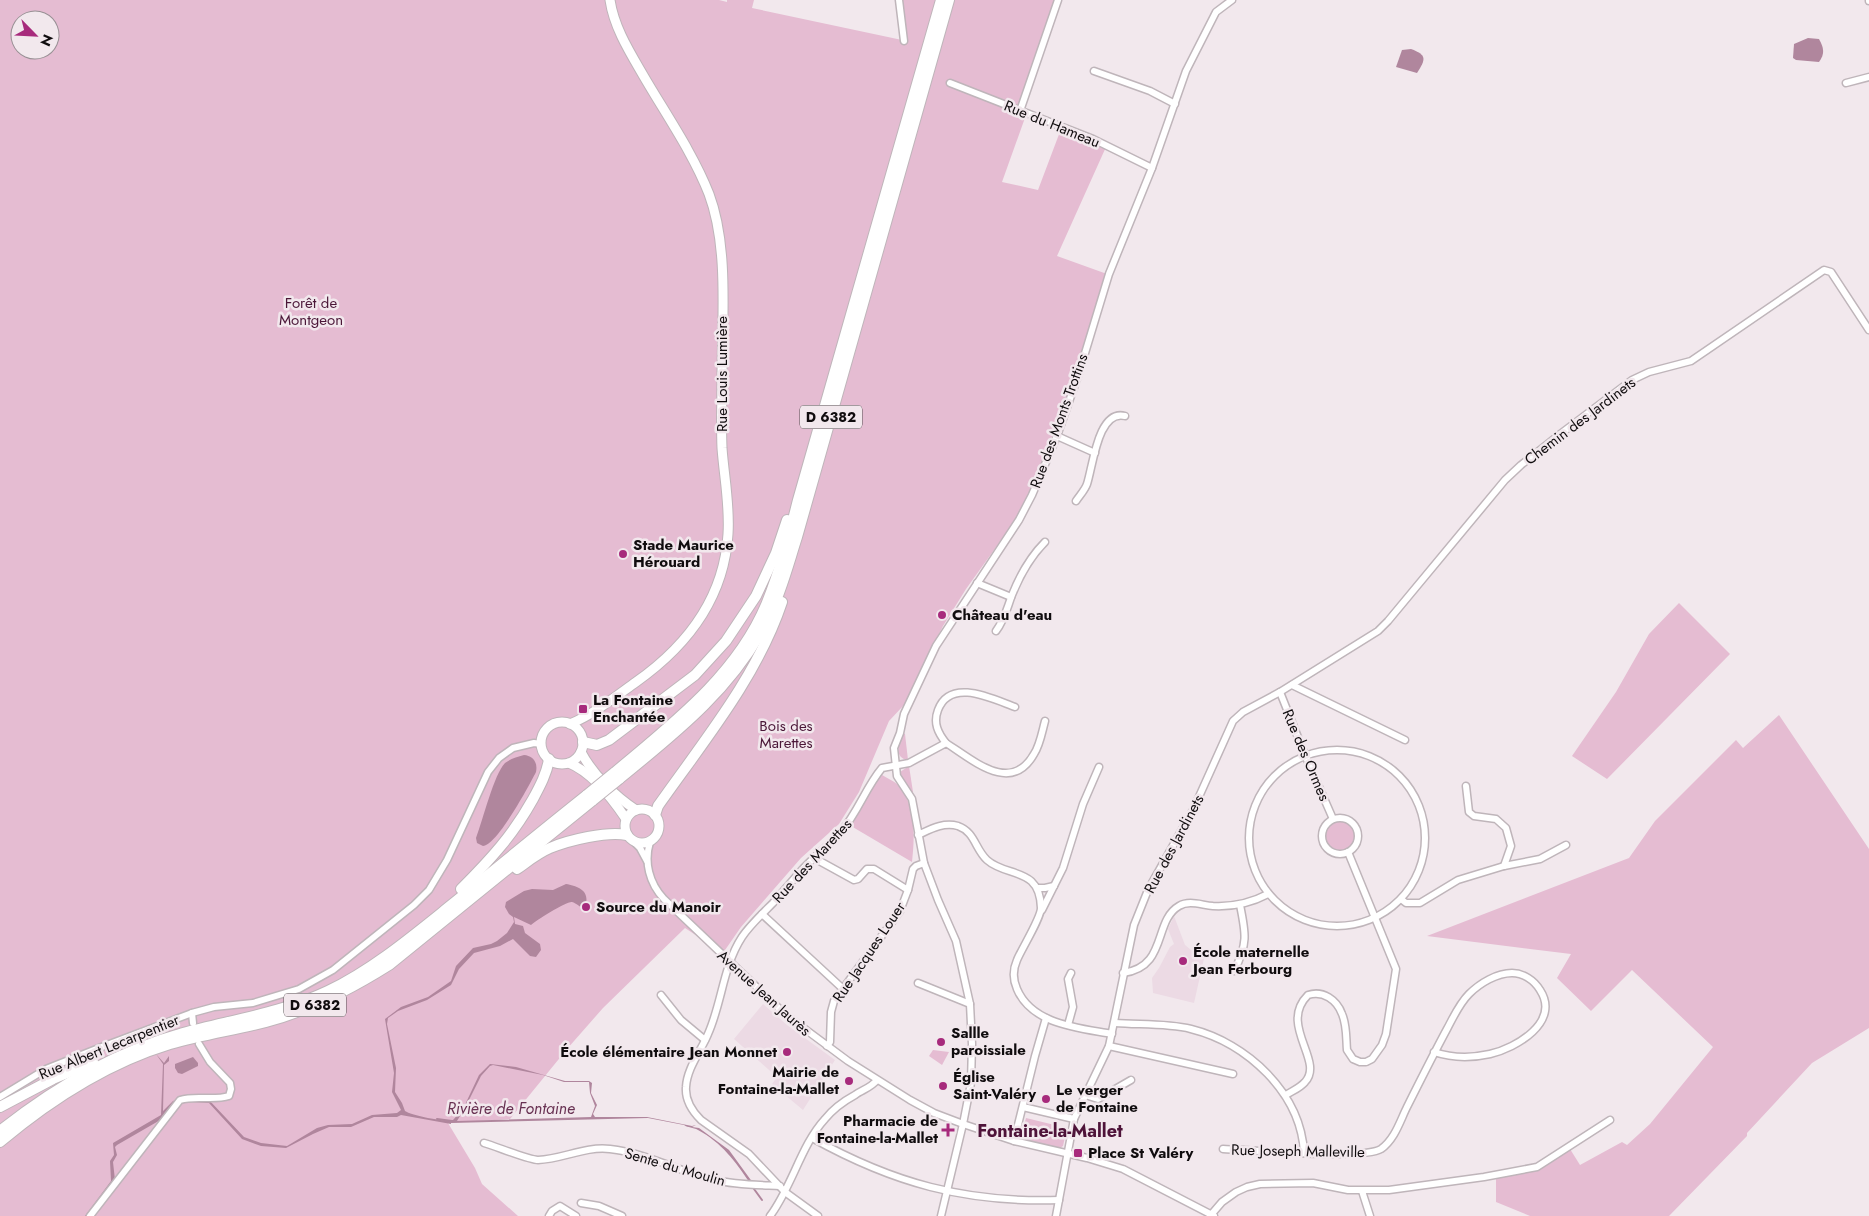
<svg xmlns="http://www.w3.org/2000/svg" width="1869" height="1216" font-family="Jost,sans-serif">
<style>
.built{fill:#ecdae4}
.green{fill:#e5bcd2;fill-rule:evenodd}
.water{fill:#b0869d;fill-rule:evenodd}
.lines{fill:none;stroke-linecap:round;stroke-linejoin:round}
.stream{stroke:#b0869d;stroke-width:2}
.minor-casing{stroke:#bfb5ba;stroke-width:9}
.major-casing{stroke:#bfb5ba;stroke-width:11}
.highway-casing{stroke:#bfb5ba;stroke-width:12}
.minor{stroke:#fff;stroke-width:6}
.major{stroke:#fff;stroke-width:9}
.highway{stroke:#fff;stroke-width:10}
.highway-bridge-casing{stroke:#bfb5ba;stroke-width:12;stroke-linecap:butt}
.highway-bridge{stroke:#fff;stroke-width:10}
.poi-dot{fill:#a72a7c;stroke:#f2e8ed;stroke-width:2}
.labels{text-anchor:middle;stroke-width:5;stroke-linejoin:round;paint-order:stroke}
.shield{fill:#f2e8ed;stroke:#544e51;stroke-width:1}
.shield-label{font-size:14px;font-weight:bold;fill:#100c0e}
.street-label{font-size:15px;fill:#100c0e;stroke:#f2e8ed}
.park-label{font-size:15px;fill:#4b1738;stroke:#f2e8ed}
.poi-label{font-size:15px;font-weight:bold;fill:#100c0e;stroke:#f2e8ed;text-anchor:start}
.water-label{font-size:16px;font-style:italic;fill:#683152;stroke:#f2e8ed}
.quarter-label{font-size:18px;font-weight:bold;fill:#4e1339;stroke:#f2e8ed}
</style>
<rect width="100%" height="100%" fill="#f2e8ed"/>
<g class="built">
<polygon points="1174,916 1185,945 1191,950 1205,954 1194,1003 1153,993 1152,978 1159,968 1170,947 1174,944 1168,929"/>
<polygon points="763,1004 787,1025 835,1060 803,1110 772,1084 777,1077 734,1039"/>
</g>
<g class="green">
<path d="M0,0H719L727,2V0H754L752,8L902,40L898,0H1057L1018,111L1026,115L1002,182L1038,190L1061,129L1106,147L1057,256L1107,274L1077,372L1052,444L1030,495L1017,518L966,589L943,626L904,705L889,721L859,792L839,824L801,858L741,927L723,953L685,928L603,1008L567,1049L510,1119L448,1123L475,1168L482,1184L518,1216H0ZM20,20H50V50H20Z"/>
<polygon points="1679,603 1730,654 1607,779 1572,756 1616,692 1649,634"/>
<polygon points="1779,715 1869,849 1869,1028 1812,1063 1747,1133 1747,1136 1669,1216 1530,1216 1496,1202 1496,1177 1538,1168 1570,1149 1580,1165 1622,1142 1627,1145 1650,1124 1713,1047 1632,970 1591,1011 1557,978 1571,954 1427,936 1629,858 1655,821 1736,740 1743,748"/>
<path d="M903,733L905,734L908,760C893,758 899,743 903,733Z"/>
<polygon points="909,766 913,792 912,793 903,781 900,772"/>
<path d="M881,774C886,778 893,780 898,785C916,804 915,837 912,862L851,826Z"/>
<circle cx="1340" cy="836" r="16"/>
<polygon points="933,1050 949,1052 942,1065 929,1056"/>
<polygon points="1026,1118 1067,1128 1063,1146 1060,1148 1024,1139 1021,1136"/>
</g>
<g class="water">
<path d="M1808,38L1819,39C1824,48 1825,54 1819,62L1796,60L1793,58L1794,44Z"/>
<path d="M1411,49C1427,55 1426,59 1417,73L1396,67L1402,50Z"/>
<path d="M524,755C533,756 538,762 536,772C529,786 497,845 483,846L477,843L476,838C483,820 494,774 505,763C510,759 517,757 524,755Z"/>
<path d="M566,884C577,886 589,890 586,903L590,907L585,911C582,908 576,903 572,902C567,901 535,921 531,925L514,917L515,924L523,926L525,933L540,944L541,950L536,957L530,956L513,939L500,946L474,953L459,969L451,985L427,1000L398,1011L388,1018L387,1024L396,1068L395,1092L402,1103L405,1111C413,1116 444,1122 453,1120L463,1109L479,1075L490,1064L516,1067L565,1081H589L592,1083L591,1093L597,1105L593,1114L595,1117H647L692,1126L696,1125L692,1127L699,1128L729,1150L753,1183H750C735,1161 722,1143 698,1130C693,1127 688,1128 684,1125L648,1118L451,1123V1124L401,1115L397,1117H374L351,1127H329L313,1134L286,1148L261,1146L242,1139L209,1103L191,1102L179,1104L182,1101L209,1100L244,1137L261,1143L287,1146L317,1128L328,1125L352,1124L372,1115L397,1113L401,1110L392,1092L394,1073L385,1019L401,1007L428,997L451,981L456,966L473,948L491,944L497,941L507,933L514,922L513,917L509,914L505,907L506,902L524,891L532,889L553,890ZM493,1065L543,1075L564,1082H589L590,1093L595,1106L591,1117L457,1121L466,1106L481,1076L490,1066Z"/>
<polygon points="156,1054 164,1063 169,1056 169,1061 164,1065 163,1111 173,1101 176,1100 176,1104 172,1104 162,1119 117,1145 115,1147 117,1155 113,1162 115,1180 89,1216 85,1216 111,1181 110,1161 114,1155 113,1143 161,1115 163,1064"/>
<polygon points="193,1057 198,1063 198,1066 182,1074 178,1073 175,1068 175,1064"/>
</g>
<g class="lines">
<g class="stream">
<polyline points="437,1119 452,1121"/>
<polyline points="754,1189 762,1200"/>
</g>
<g class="minor-casing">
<g id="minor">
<polyline points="899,0 904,41"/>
<polyline points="1869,0 1869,1"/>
<polyline points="1094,71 1150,91 1175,104"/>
<polyline points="950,83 1093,139 1152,168"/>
<polyline points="1846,83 1869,77"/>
<polyline points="1020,111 1058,0"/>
<polyline points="1057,436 1095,453"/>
<path d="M1076,501C1080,495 1085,490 1087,484C1093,466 1098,409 1125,416"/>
<polyline points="977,583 1011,597"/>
<path d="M996,631C1005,619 1007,608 1012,595C1020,575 1030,557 1045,542"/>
<polyline points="1292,685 1405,740"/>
<polyline points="1280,692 1305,755 1333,819"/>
<path d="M946,743C938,733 933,723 938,710C950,677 993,699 1015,707"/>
<circle cx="1337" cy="838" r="88"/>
<polyline points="1466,786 1469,812 1474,816 1496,819 1506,828 1511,846 1504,866"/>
<circle cx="1340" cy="836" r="18"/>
<path d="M918,835C931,829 943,822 958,826C975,832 975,849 987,860C1007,878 1040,866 1041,908C1041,918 1022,948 1017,960C1013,969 1013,980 1017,989C1032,1025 1080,1028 1112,1034"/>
<polyline points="634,842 640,848 647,861"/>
<path d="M650,842C644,862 649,883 664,899L786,1015L848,1061L910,1100L934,1113L963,1124L1014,1141L1087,1158L1123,1169L1214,1216"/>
<polyline points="814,858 854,880 858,879 867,869 874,869 908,890"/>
<polyline points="1037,888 1045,888 1054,886"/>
<polyline points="1401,899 1406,903 1420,903 1458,880 1504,866 1540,859 1566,845"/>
<polyline points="1042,910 1063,868 1083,804 1099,767"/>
<polyline points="762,914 842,988"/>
<path d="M1234,971C1248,944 1246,934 1240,905"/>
<path d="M1123,973C1168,967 1153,921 1179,906C1189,900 1201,905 1213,906C1233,907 1251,903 1268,894"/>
<polyline points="918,983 970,1004"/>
<polyline points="661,995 681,1020 705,1040"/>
<polyline points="192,1013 193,1023"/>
<path d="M1115,1023C1139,1025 1166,1023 1191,1029C1247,1043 1301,1093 1304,1153"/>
<polyline points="1068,1025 1073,1007 1068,979 1071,973"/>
<polyline points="827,1046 830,1042 831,1012 834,1001 900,911 908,890 913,869 916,866 924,863"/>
<polyline points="1109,1046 1233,1074"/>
<polyline points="1085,1095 1098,1099 1131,1080"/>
<path d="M1286,1095C1292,1091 1300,1088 1305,1082C1325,1061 1278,1025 1308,995C1323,990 1337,1000 1342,1014C1347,1025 1346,1039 1347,1050L1353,1059L1360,1062H1366L1372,1059L1382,1045L1386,1034L1396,969L1348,852"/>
<polyline points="0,1097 46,1069 99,1048 192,1013 214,1007 253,1003 299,989 333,970 414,905 429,890 447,860 488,772 499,758 513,748 534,743 541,744"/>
<polyline points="1023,1107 1074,1119"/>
<path d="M812,1138C893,1183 965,1203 1059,1200"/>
<polyline points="1014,1141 1035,1056 1046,1018"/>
<path d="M484,1143C495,1146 529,1160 538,1160C563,1159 585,1146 610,1149C647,1153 679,1172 715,1180C736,1185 758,1185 780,1186"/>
<path d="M1223,1149C1250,1150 1364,1160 1381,1149C1395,1139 1400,1121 1407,1107C1420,1081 1433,1055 1447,1029C1453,1018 1459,1004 1469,994C1480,983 1497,973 1512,973C1523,973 1534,980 1540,990C1561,1022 1516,1048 1490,1054C1472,1058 1452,1058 1434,1052"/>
<polyline points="1362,1191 1370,1216"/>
<polyline points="581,1203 599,1206 622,1216"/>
<path d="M90,1216L180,1100C196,1095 213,1101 229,1096L231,1089L230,1083L210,1062L199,1044"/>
<polyline points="549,1216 552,1211 560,1206 576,1216"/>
<path d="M770,1216C792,1187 801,1145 825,1119C833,1109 844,1101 855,1095C862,1090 872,1087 877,1080"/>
<path d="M818,1216L785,1192L749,1154L701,1120C692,1111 685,1100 686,1087C687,1068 701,1051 708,1034C722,1003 723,966 742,937C750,925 762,914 773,903C782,893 791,882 800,872C813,857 829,846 841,832C858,812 866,787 882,768L909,763L946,743C973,760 1011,795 1034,754C1040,745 1042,732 1045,721"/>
<polyline points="941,1216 963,1124 971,1083 972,1044 970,1004 956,941 938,900 924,863 912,799 897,776 894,748 900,733 904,714 936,646 1019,520 1032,495 1057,436 1079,373 1109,274 1152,168 1186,71 1216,12 1232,0"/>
<polyline points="1056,1216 1074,1119 1109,1046 1134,925 1148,890 1193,810 1233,721 1243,712 1280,692 1378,631 1388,621 1505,480 1521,465 1559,435 1632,380 1649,372 1691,361 1824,270 1831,272 1869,330"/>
<polyline points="1210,1216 1222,1202 1236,1192 1247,1187 1260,1184 1313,1183 1348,1190 1389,1190 1484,1177 1537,1167 1610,1120"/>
</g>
</g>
<g class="major-casing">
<g id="major">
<circle cx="562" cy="743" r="21"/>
<path d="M570,724C594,714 615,697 636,682C687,646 724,599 728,534C730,505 724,476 722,448C721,424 722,401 722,378C722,320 729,247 709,194C693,153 665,113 643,75C629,51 614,27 610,0"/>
<path d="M581,752C593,775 615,796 636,810"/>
<path d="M569,763C593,773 612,798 626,819"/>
<circle cx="642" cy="826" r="17"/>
</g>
</g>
<g class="highway-casing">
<g id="highway">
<polyline points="583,742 597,745 609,740 695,675 726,641 756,596 776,553 787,520"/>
<path d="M614,773C671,725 736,676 766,605C780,571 789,536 798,500L941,0"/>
<path d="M619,779C677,732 734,687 768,619C781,593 788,565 797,537L949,0"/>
<path d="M655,815L658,806C703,742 757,677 782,602"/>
<path d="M517,869C527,862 538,853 550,848C569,840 607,831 627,835"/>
<path d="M461,889C490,860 513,835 533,799C540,786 547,773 549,759"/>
<polyline points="0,1107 53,1079 93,1062"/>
<path d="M0,1131C55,1087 115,1052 183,1033C231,1020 282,1013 328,991C374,969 415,934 455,902C499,866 543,830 587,795"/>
<path d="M0,1142C50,1100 107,1063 170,1044C202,1035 234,1030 266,1022C311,1010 351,989 389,965L593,800"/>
</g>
</g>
<use href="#minor" class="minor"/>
<use href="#major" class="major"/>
<use href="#highway" class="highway"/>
<g class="highway-bridge-casing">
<g id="highway-bridge">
<polyline points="587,795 614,773"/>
<polyline points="593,800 619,779"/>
</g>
</g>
<use href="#highway-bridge" class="highway-bridge"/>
</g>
<g class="poi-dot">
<circle cx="623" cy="554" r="5"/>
<circle cx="942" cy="615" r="5"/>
<rect x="578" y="704" width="10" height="10" rx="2.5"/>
<circle cx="586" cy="907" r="5"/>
<circle cx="1183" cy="961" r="5"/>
<circle cx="941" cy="1042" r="5"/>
<circle cx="787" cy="1052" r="5"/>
<circle cx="849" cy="1081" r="5"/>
<circle cx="943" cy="1086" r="5"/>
<circle cx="1046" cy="1099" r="5"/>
<path d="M945.5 1122.5h5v5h5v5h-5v5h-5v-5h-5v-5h5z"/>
<rect x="1073" y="1148" width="10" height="10" rx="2.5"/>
</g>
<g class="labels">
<g class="shield">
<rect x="800" y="405.5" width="62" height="23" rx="4"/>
<rect x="284" y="993.5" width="62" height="23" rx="4"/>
</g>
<g class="shield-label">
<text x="831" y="422">D 6382</text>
<text x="315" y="1010">D 6382</text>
</g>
<g class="street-label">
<text transform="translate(1052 124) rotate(22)" y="5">Rue du Hameau</text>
<text transform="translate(722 374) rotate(-90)" y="5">Rue Louis Lumière</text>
<text transform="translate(1059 421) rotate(-70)" y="5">Rue des Monts Trottins</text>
<text transform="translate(1580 421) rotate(-37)" y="5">Chemin des Jardinets</text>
<text transform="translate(1306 755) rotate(67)" y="5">Rue des Ormes</text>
<text transform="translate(1174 844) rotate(-62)" y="5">Rue des Jardinets</text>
<text transform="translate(812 861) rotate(-47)" y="5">Rue des Marettes</text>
<text transform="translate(869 952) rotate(-56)" y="5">Rue Jacques Louer</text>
<text transform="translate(764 993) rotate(42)" y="5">Avenue Jean Jaurès</text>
<text transform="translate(109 1047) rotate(-22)" y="5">Rue Albert Lecarpentier</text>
<text transform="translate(1298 1151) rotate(1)" y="5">Rue Joseph Malleville</text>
<text transform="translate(675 1167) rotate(16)" y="5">Sente du Moulin</text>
</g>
<g class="park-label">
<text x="311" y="308">Forêt de<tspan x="311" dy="17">Montgeon</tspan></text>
<text x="786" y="731">Bois des<tspan x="786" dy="17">Marettes</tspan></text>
</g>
<g class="poi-label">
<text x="633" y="550">Stade Maurice<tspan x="633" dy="17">Hérouard</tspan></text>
<text x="952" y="620">Château d'eau</text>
<text x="593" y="705">La Fontaine<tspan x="593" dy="17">Enchantée</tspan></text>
<text x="596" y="912">Source du Manoir</text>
<text x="1193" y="957">École maternelle<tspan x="1193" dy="17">Jean Ferbourg</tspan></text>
<text x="951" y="1038">Sallle<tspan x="951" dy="17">paroissiale</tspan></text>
<text x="777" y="1057" text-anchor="end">École élémentaire Jean Monnet</text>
<text x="839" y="1077" text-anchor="end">Mairie de<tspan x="839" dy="17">Fontaine-la-Mallet</tspan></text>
<text x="953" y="1082">Église<tspan x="953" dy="17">Saint-Valéry</tspan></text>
<text x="1056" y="1095">Le verger<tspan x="1056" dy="17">de Fontaine</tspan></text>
<text x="938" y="1126" text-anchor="end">Pharmacie de<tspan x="938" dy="17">Fontaine-la-Mallet</tspan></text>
<text x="1088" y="1158">Place St Valéry</text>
</g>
<g class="water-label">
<text x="511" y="1114">Rivière de Fontaine</text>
</g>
<g class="quarter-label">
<text x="1050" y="1137">Fontaine-la-Mallet</text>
</g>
</g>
<g transform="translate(35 35) rotate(114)"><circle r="24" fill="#f2e8ed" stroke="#989094"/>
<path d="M0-4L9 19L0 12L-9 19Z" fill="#a72a7c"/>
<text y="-8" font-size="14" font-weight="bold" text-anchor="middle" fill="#100c0e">N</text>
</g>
</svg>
